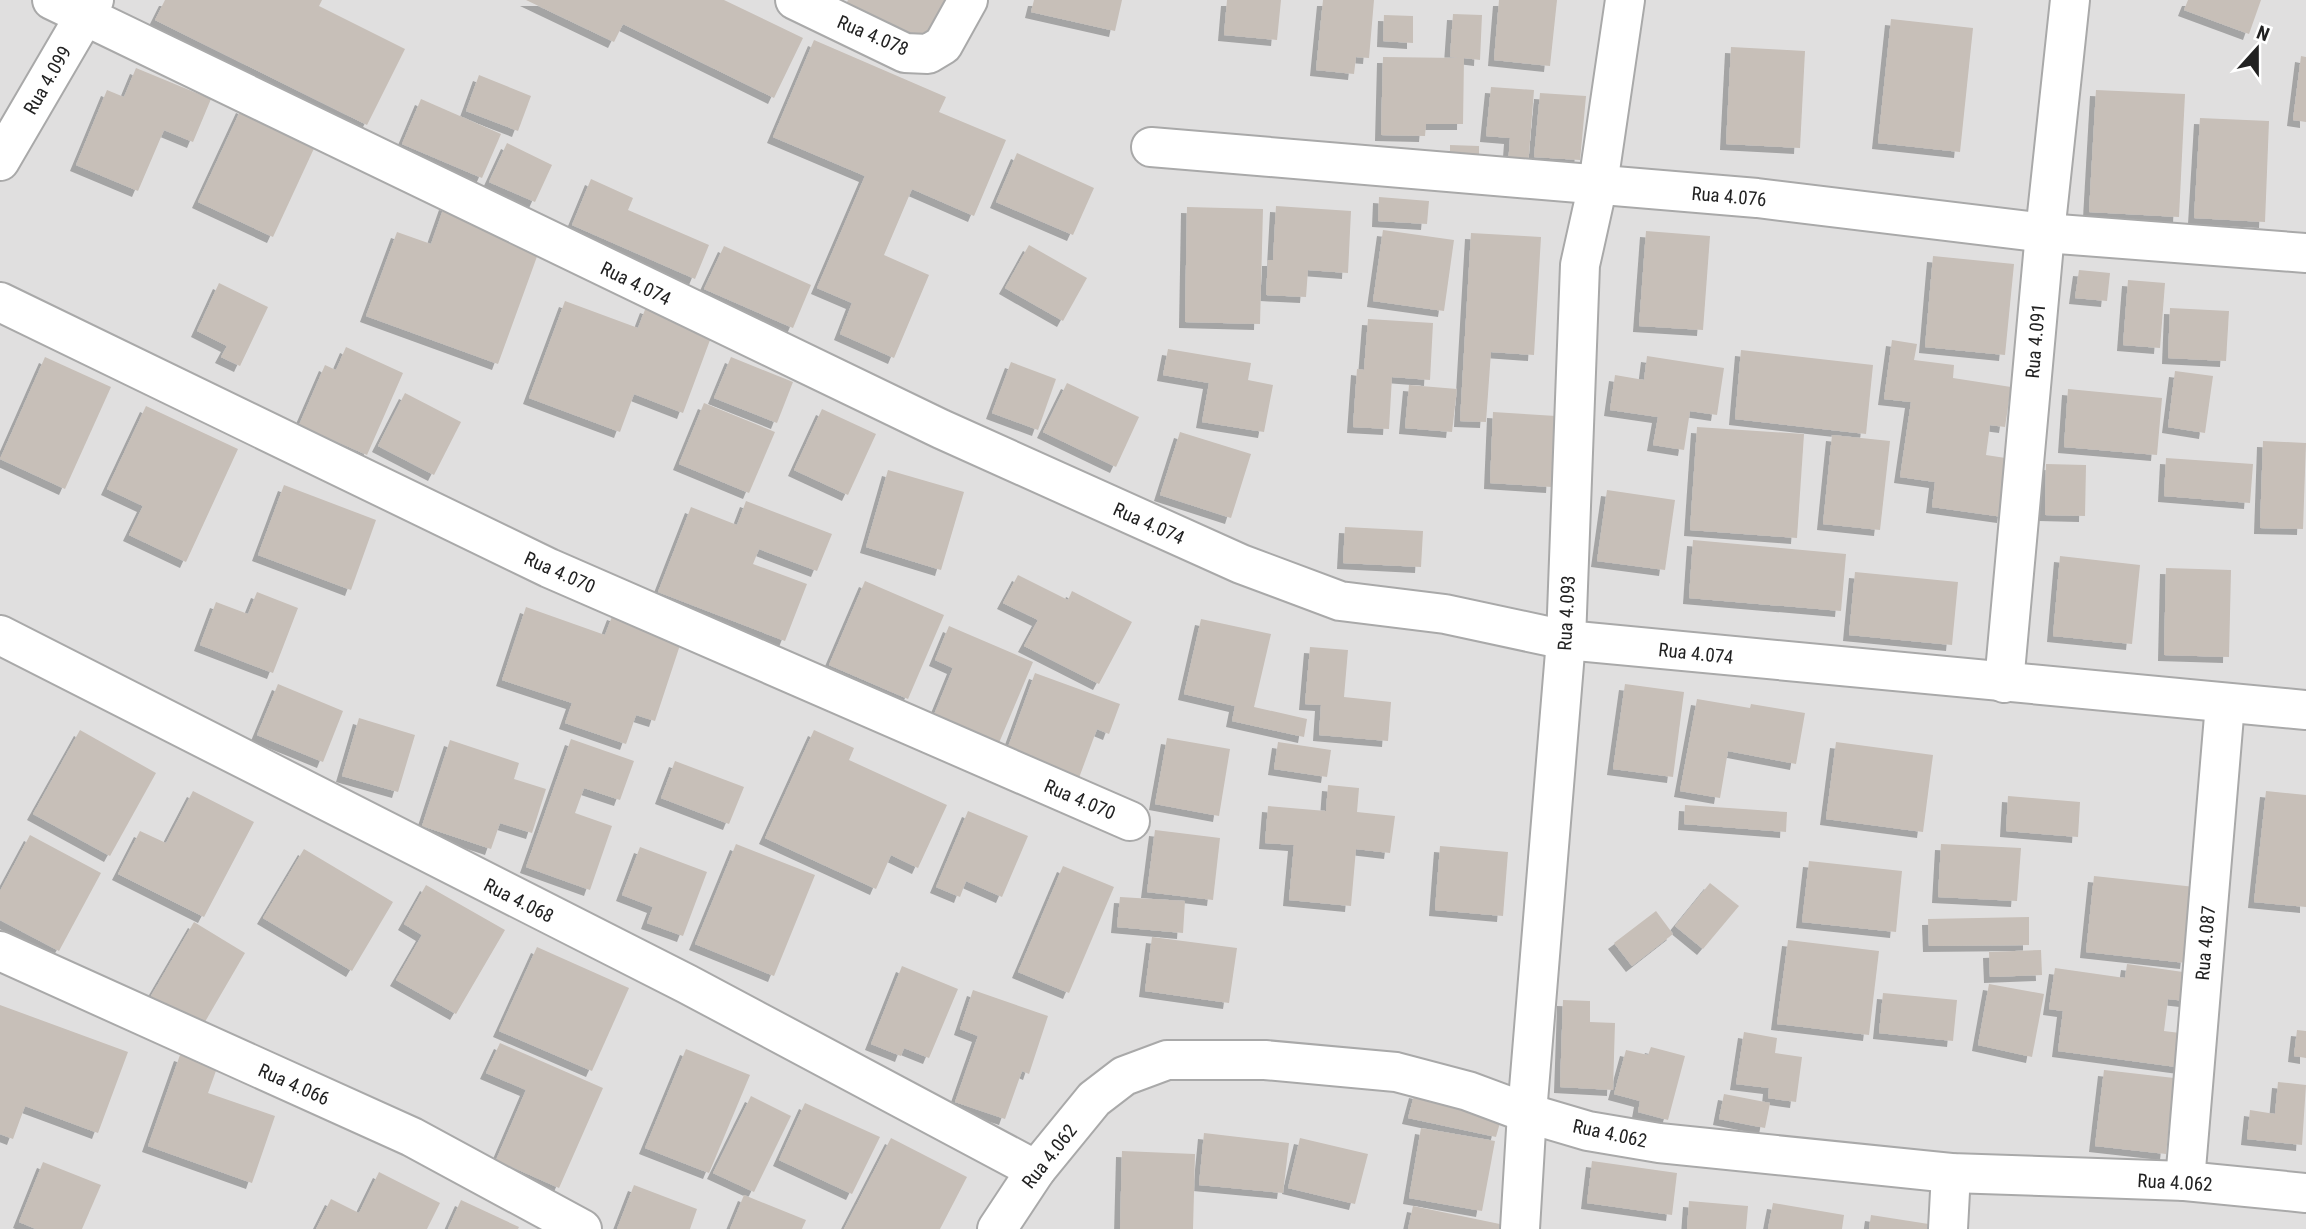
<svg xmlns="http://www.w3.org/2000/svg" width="2306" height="1229" font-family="'Roboto Condensed',sans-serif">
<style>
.residential{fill:#e0dfdf}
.building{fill:#c7bfb8;filter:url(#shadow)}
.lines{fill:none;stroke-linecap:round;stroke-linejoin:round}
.minor-casing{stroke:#a9a9a9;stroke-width:42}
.minor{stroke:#fff;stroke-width:38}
.labels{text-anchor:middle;stroke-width:5;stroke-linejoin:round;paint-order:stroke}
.street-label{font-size:19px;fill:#222;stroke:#fff}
</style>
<defs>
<filter id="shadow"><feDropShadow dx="-6" dy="6" stdDeviation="0" flood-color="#0004"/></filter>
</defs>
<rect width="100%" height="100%" fill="#f2efe9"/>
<rect class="residential" x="0" y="0" width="2306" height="1229"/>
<g class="building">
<polygon points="165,0 322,0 319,6 405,49 367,125 155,20"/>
<polygon points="526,0 724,0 803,38 774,98 623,24 614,42"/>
<polygon points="848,0 948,0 930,41 846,4"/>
<polygon points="1034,0 1122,0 1115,31 1031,12"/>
<polygon points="1227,0 1281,0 1277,40 1224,35"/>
<polygon points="1323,0 1374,0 1369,58 1356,57 1354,74 1316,70"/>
<polygon points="1499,0 1557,0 1550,66 1494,60"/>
<polygon points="2188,0 2261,0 2249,34 2184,10"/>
<polygon points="1453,14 1482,15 1480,60 1464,58 1463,124 1426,124 1425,136 1381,135 1383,57 1458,58 1450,57"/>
<polygon points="1384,15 1413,16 1413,43 1383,41"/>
<polygon points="1891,19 1973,28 1960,152 1878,143"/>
<polygon points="814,40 946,97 939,112 1006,140 974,216 912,189 884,255 929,275 894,358 840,334 852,303 817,288 865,176 773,137"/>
<polygon points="1731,47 1805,51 1800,148 1726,144"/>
<polygon points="2301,56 2306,57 2306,122 2293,120"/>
<polygon points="136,68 211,99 193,142 164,130 138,191 76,165 107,90 124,97"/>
<polygon points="479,75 531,96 518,131 466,111"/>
<polygon points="1491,87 1534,90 1528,167 1508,165 1510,138 1486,136"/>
<polygon points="2096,90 2185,94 2179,217 2089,212"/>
<polygon points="1540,93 1586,96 1580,160 1534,157"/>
<polygon points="421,99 501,134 482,178 402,144"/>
<polygon points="242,107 317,142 273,237 198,202"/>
<polygon points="2200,118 2269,121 2265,222 2194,218"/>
<polygon points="507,143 552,165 535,202 489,182"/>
<polygon points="1450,145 1479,146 1479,170 1450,168"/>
<polygon points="1017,153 1094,188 1073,235 996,202"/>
<polygon points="591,179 633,198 628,210 709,245 695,279 572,225"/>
<polygon points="1379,197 1429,201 1427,224 1378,221"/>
<polygon points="445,204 543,240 498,364 366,316 397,232 431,244"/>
<polygon points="1276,206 1351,211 1348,273 1308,270 1306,297 1266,295 1268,260 1273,260"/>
<polygon points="1187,207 1263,209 1260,324 1185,322"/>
<polygon points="1383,230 1454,240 1444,311 1373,301"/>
<polygon points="1646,231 1710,236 1703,330 1639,326"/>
<polygon points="1471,233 1541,237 1534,355 1491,352 1486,422 1460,421"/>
<polygon points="1029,245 1087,278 1063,321 1005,288"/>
<polygon points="724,246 811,285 793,328 704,289"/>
<polygon points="1933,256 2014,264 2005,355 1925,347"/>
<polygon points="2079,270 2110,273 2107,301 2075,298"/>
<polygon points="2128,280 2165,283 2160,348 2123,345"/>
<polygon points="219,283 268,307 240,366 221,357 227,346 197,331"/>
<polygon points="565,301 638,328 646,307 713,332 683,413 634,394 620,432 529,398"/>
<polygon points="2170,308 2229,311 2226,361 2168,358"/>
<polygon points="1368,319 1433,323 1430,380 1392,377 1389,429 1353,427 1357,369 1364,370"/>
<polygon points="1892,340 1917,344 1914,360 1954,365 1953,378 2011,387 2005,427 1990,425 1986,455 2012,459 2003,517 1932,507 1935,482 1900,477 1911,402 1884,399"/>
<polygon points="346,347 403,373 367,455 299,425 325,365 336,370"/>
<polygon points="1168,349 1251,363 1248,380 1273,385 1264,432 1202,422 1209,383 1163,375"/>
<polygon points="1741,350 1873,365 1866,434 1735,419"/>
<polygon points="1647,356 1724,368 1717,415 1690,411 1684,450 1653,445 1658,417 1610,410 1615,375 1644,380"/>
<polygon points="45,357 111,387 65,489 0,459"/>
<polygon points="731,357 793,382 777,423 714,398"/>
<polygon points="1011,362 1056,379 1038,430 992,413"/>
<polygon points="2175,371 2213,376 2205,433 2168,427"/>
<polygon points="1067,383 1139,417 1116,467 1043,432"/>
<polygon points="1409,385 1457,389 1452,432 1405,428"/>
<polygon points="2068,389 2162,398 2157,455 2064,447"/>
<polygon points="405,393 461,422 434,475 378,446"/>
<polygon points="704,403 775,432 749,493 679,464"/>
<polygon points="146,406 238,449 186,562 129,535 143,506 107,489"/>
<polygon points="822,409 876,434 848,495 794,470"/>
<polygon points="1493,412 1556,416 1552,487 1490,483"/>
<polygon points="1697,427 1804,434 1797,538 1690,530"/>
<polygon points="1180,432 1251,454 1231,518 1160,495"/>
<polygon points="1832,435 1890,441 1880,530 1823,524"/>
<polygon points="2263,441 2306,443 2303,529 2260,528"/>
<polygon points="2166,458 2253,464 2250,503 2164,496"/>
<polygon points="2046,464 2086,465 2085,516 2045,515"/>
<polygon points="888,470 964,492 941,570 866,547"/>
<polygon points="284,485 376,520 351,590 258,555"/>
<polygon points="1607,490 1675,500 1665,570 1597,561"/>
<polygon points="746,501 832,534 817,571 759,549 753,564 807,584 785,641 658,592 691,507 737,525"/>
<polygon points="1345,527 1423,531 1421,567 1343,563"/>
<polygon points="1693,540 1846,554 1841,611 1689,598"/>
<polygon points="2060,556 2140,565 2132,644 2053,636"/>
<polygon points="2166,568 2231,570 2229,657 2164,655"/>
<polygon points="1855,572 1958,582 1952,645 1849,635"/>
<polygon points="1018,575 1068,600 1072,591 1132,622 1099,684 1024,646 1038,620 1003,603"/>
<polygon points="865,581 944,615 908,699 829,665"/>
<polygon points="257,592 298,608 273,673 200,645 216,602 248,614"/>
<polygon points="526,607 605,635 613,614 682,639 655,721 636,715 626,744 565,723 572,703 502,680"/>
<polygon points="1201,619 1271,634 1254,707 1307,719 1304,737 1232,721 1235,706 1184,694"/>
<polygon points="949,626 1033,662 996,750 931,722 953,668 935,660"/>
<polygon points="1310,647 1348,650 1344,697 1391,702 1388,741 1319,735 1321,705 1305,704"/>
<polygon points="1035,673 1120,704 1109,734 1097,729 1076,786 1004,758"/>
<polygon points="278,684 343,711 323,762 257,735"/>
<polygon points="1625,684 1684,692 1673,777 1613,769"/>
<polygon points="1697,699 1750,708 1751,704 1805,713 1796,764 1728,751 1720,798 1680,791"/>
<polygon points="359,718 415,735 398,792 342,776"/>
<polygon points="80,730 156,773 110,856 33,814"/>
<polygon points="814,730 854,748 849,760 947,805 918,868 891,855 876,889 765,838"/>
<polygon points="1167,738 1230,749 1219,816 1155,804"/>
<polygon points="571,739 634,761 620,800 584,788 575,813 612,826 590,890 526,867"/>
<polygon points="450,740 519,763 514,779 546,789 532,833 500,823 491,849 422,826"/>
<polygon points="1278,742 1331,750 1327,777 1274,769"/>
<polygon points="1836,742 1933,755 1923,832 1826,819"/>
<polygon points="675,761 744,787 729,824 661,798"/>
<polygon points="1328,785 1359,788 1357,812 1395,816 1390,853 1356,849 1351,906 1289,900 1294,845 1265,843 1268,806 1326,811"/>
<polygon points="193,791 254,822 204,917 118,874 140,831 166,843"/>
<polygon points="2266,791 2306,795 2306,907 2254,902"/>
<polygon points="2008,796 2080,802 2078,837 2006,831"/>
<polygon points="1685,805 1787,812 1786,832 1684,824"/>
<polygon points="968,811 1028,836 1002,897 966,881 960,897 936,887"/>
<polygon points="1155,830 1220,838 1213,900 1147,892"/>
<polygon points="30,835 101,873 59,951 0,920 0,891"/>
<polygon points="736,844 815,875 774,976 695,944"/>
<polygon points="1941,844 2021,848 2017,901 1938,897"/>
<polygon points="1440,846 1508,852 1503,916 1435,910"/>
<polygon points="640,847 707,872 683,936 647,923 653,907 622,895"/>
<polygon points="304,849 393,902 352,971 263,918"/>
<polygon points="1809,861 1902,871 1896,932 1802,922"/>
<polygon points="1063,866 1114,887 1069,993 1018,972"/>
<polygon points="2094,876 2195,887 2186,963 2086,952"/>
<polygon points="1710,883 1739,906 1703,949 1675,926"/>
<polygon points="426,885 505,930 456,1014 396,980 422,935 404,924"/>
<polygon points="1120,897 1185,901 1183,933 1117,927"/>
<polygon points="1656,911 1673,934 1632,966 1614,943"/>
<polygon points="2029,917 2029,945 1929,946 1928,919"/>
<polygon points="194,922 245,953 202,1027 151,996"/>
<polygon points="1152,937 1237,948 1229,1003 1145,991"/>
<polygon points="1788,940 1879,951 1869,1035 1777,1024"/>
<polygon points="537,947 629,988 592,1071 499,1031"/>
<polygon points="2041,950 2042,975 1990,977 1989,952"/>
<polygon points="2127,964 2197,974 2194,1002 2168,999 2164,1031 2196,1035 2191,1069 2058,1051 2063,1011 2049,1009 2055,968 2125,978"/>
<polygon points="902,966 958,989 929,1058 904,1048 901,1056 871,1044"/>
<polygon points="1989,984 2044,994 2032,1057 1978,1045"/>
<polygon points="973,990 1048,1016 1029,1074 1022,1071 1005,1119 955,1102 978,1036 960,1029"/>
<polygon points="1883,993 1957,1000 1953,1041 1879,1033"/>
<polygon points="1563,1000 1590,1001 1590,1022 1615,1023 1613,1090 1560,1087"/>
<polygon points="0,1005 128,1052 98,1133 25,1106 13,1139 0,1134"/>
<polygon points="2297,1030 2306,1031 2306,1058 2294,1056"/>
<polygon points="1744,1032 1777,1038 1775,1053 1802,1057 1796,1102 1768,1098 1769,1088 1736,1084"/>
<polygon points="500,1043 603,1088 559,1188 496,1160 526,1090 486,1073"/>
<polygon points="1651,1047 1685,1056 1668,1120 1638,1112 1640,1101 1614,1094 1626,1050 1648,1055"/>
<polygon points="686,1049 750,1075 709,1173 645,1148"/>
<polygon points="180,1055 217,1068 208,1093 275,1116 252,1183 148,1146"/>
<polygon points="2104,1070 2174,1078 2166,1154 2095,1146"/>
<polygon points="2278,1082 2306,1085 2302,1145 2247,1139 2250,1110 2275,1114"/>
<polygon points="1415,1092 1503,1112 1496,1137 1408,1118"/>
<polygon points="1724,1094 1770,1103 1765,1128 1719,1119"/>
<polygon points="751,1096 791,1116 754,1192 713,1173"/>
<polygon points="805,1103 880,1137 852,1194 779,1160"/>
<polygon points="1421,1128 1495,1141 1482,1211 1409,1198"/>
<polygon points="1204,1133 1289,1143 1283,1193 1199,1185"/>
<polygon points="891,1138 967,1177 940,1229 844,1229"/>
<polygon points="1300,1138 1368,1154 1355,1204 1288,1188"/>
<polygon points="1122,1151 1195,1154 1193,1229 1120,1229"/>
<polygon points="1592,1161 1677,1173 1672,1215 1587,1203"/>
<polygon points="43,1162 101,1185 82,1229 36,1229 19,1222"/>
<polygon points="379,1172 440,1203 427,1229 316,1229 331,1199 359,1213"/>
<polygon points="634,1185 697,1209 690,1229 617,1229"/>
<polygon points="744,1195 806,1220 802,1229 730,1229"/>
<polygon points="461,1200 519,1227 518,1229 448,1229"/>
<polygon points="1689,1201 1748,1206 1746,1229 1687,1229"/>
<polygon points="1773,1203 1844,1215 1842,1229 1768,1229"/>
<polygon points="1413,1206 1519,1228 1519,1229 1408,1229"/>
<polygon points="1871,1215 1935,1225 1934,1229 1869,1229"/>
</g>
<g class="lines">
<g class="minor-casing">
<g id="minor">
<polyline points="52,0 941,429 1241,564 1340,601 1445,614 1566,640 2306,710"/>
<polyline points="795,0 905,53 928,54 943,45 968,0"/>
<polyline points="1151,147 1757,198 2045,233 2306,253"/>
<polyline points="0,161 94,0"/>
<polyline points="0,302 549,568 1130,821"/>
<polyline points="0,635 687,984 1036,1170"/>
<polyline points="2004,683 2045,233 2070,0"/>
<polyline points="0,951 412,1137 582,1229"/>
<polyline points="2185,1181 2225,704"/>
<polyline points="997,1229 1036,1170 1094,1099 1124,1076 1167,1060 1265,1060 1396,1072 1468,1091 1527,1113 1588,1131 1659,1143 1951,1173 2185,1181 2306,1193"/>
<polyline points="1520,1229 1527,1113 1566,640 1580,265 1598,184 1625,0"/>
<polyline points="1948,1229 1951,1173"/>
</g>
</g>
<use href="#minor" class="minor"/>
</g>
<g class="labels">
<g class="street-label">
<text transform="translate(873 35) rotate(23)" y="7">Rua 4.078</text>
<text transform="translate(47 80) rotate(-60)" y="7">Rua 4.099</text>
<text transform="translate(1729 196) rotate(5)" y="7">Rua 4.076</text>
<text transform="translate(636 283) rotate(26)" y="7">Rua 4.074</text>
<text transform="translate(2035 341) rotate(-85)" y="7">Rua 4.091</text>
<text transform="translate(1149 523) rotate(24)" y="7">Rua 4.074</text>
<text transform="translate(560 572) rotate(24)" y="7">Rua 4.070</text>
<text transform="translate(1566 613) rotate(-87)" y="7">Rua 4.093</text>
<text transform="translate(1696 653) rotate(6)" y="7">Rua 4.074</text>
<text transform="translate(1080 799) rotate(23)" y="7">Rua 4.070</text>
<text transform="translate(519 900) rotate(27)" y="7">Rua 4.068</text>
<text transform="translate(2205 943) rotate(-85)" y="7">Rua 4.087</text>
<text transform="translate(294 1084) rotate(24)" y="7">Rua 4.066</text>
<text transform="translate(1610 1133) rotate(12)" y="7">Rua 4.062</text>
<text transform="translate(1049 1156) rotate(-52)" y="7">Rua 4.062</text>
<text transform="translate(2175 1182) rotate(3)" y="7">Rua 4.062</text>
</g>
</g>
<g transform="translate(2257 49) rotate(21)" stroke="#ffffff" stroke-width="5" paint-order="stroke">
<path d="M0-5L12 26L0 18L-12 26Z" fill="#222222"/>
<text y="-10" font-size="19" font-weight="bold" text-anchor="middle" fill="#222222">N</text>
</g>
</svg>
